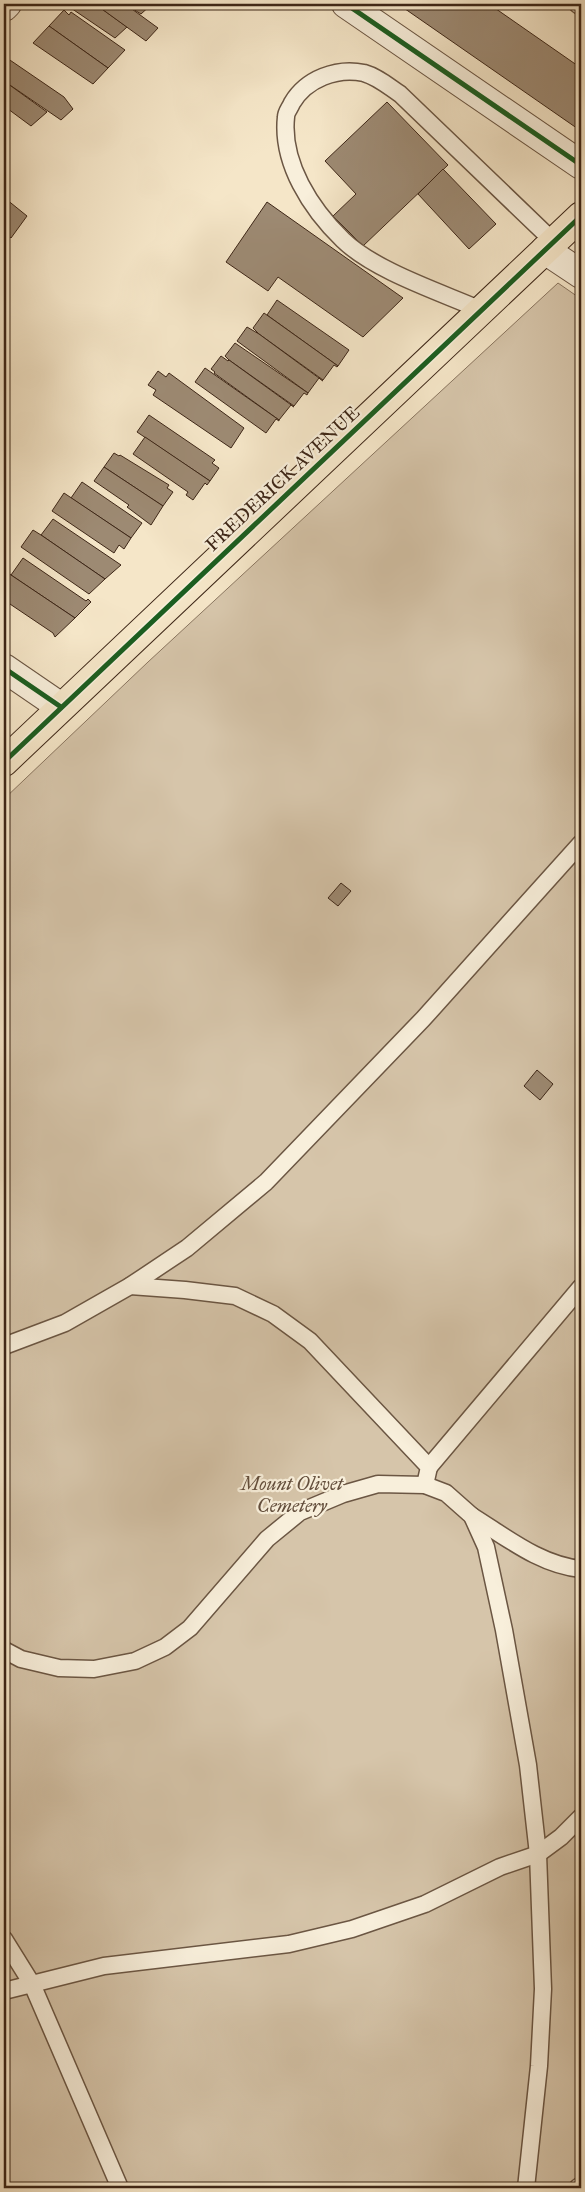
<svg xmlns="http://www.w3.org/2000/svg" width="585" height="2192" font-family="'IM FELL Great Primer',serif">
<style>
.green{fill:#d6c5aa;stroke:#8a7660}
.building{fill:#9d8a73;stroke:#3d2617}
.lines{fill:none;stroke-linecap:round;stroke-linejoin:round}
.service-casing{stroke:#6b5643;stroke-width:19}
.minor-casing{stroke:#6b5643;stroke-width:30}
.primary-casing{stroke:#3d2617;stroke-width:30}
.service{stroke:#f8efdb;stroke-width:16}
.minor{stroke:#f8efdb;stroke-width:28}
.primary{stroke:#f5e6c8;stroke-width:28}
.cycleway-casing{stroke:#f8efdb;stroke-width:8}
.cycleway{stroke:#1b5e20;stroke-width:5}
.labels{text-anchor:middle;stroke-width:4.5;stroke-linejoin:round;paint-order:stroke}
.street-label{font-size:19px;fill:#3d2617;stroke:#f8efdb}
.park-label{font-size:19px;font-style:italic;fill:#634e3c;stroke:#f8efdb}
</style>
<rect width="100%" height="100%" fill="#f5e6c8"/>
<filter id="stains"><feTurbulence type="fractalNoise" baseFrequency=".004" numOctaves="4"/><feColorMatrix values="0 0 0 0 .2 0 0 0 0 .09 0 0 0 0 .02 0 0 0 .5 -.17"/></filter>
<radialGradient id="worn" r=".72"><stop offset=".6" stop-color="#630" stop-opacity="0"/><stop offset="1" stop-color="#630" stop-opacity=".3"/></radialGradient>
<polygon class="green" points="558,283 581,299 581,2188 4,2188 4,799 148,662"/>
<g class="building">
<polygon points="65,4 95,4 127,27 115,38"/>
<polygon points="95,4 125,4 158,28 146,41"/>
<polygon points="125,4 152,4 141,14"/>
<polygon points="398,4 489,4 581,68 581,131"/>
<polygon points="64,10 69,15 71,12 125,50 108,68 49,26"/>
<polygon points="49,26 108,68 93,84 33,43"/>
<polygon points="4,56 64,97 73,109 61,120 4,81"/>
<polygon points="4,81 47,112 31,126 4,106"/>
<polygon points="387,102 448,165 363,246 333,216 356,194 325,161"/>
<polygon points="443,169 496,224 469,249 418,194"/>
<polygon points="6,199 27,216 11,238 4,232 4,202"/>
<polygon points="267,202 403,298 363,337 278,277 268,291 226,262"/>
<polygon points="277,300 349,350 338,366 267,315"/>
<polygon points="264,313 338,366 337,367 334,365 323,380 259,334 253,328"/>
<polygon points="247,327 259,334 323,381 319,378 308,393 237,341"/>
<polygon points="235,343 308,393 307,395 304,393 294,406 229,360 225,356"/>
<polygon points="221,356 228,361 229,360 294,407 291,405 279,420 214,373 215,372 211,369"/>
<polygon points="205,368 279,420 279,421 276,419 266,433 195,382"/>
<polygon points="158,371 166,377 169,373 244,428 231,448 153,395 156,390 148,385"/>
<polygon points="149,415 215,460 212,463 219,468 210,481 137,432"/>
<polygon points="145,437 210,481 207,485 205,483 193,500 186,495 188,492 133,454"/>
<polygon points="114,453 119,456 120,455 169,485 167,488 173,492 163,506 104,467"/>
<polygon points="104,467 163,506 151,525 127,507 129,505 94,481"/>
<polygon points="82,482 142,523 131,538 71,498"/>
<polygon points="64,493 131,538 124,549 119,545 114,553 52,511"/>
<polygon points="53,519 121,565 105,579 41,535"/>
<polygon points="33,530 41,535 105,579 89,594 21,547"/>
<polygon points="23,558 86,601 88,599 91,602 75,618 11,575"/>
<polygon points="4,570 11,575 75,618 55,637 53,633 4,600"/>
<polygon points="341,883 351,891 338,906 328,898"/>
<polygon points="537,1070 553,1084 540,1100 524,1086"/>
</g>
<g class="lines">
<g class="service-casing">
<g id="service">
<polyline points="577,4 581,7"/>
<path d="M481,310C440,292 375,271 343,240C311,209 281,163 286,117C286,112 290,108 292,103C306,79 337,67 364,73C378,77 388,86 400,94L554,242"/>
<polyline points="130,1286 185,1290 235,1296 273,1314 310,1341 429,1467 425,1485"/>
<polyline points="4,1346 65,1323 130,1286 187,1248 266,1182 423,1019 581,843"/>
<polyline points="429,1467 581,1287"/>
<path d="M472,1516C506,1537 540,1565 581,1569"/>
<polyline points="4,1650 21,1659 59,1668 94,1669 135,1661 165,1647 190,1628 267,1539 300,1512 343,1494 378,1484 425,1485 446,1493 472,1516 486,1547 504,1630 528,1765 538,1854 543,1989 539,2066 526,2188"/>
<polyline points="4,1939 32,1984 120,2188"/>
<polyline points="4,1991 104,1966 289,1944 352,1929 425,1904 500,1867 538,1854 561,1837 581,1817"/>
<polyline points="577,2188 581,2185"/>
</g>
</g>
<g class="minor-casing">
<g id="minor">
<polyline points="346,4 581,165"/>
<polyline points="4,7 7,4"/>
<polyline points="545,250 581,274"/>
<polyline points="4,668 61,707"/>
</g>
</g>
<g class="primary-casing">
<polyline id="primary" points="4,762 581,216"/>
</g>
<use href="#service" class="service"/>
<use href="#minor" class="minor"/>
<use href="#primary" class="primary"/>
<g class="cycleway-casing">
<g id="cycleway">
<polyline points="346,4 581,165"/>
<polyline points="4,668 61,707"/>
<polyline points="4,762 581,216"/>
</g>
</g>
<use href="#cycleway" class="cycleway"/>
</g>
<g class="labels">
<g class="street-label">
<text transform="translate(282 478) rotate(-43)" y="7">FREDERICK AVENUE</text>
</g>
<g class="park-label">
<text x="292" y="1490">Mount Olivet<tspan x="292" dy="22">Cemetery</tspan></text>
</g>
</g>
<rect width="585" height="2192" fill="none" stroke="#f5e6c8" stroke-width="20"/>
<rect x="5" y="5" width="575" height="2182" fill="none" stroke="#3d2617" stroke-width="2.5"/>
<rect x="10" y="10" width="565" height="2172" fill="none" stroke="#3d2617"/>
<rect width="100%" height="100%" filter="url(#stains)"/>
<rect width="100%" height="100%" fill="url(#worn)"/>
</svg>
